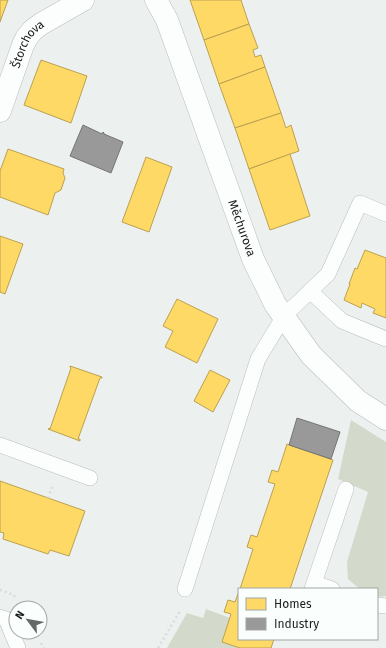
<svg xmlns="http://www.w3.org/2000/svg" width="386" height="648" font-family="'Fira Sans',sans-serif">
<style>
.green{fill:#d4dacb}
.homes{fill:#ffd966;stroke:#bba150}
.industry{fill:#999;stroke:#737474}
.lines{fill:none;stroke-linecap:round;stroke-linejoin:round}
.service-casing{stroke:#babebd;stroke-width:16}
.minor-casing{stroke:#babebd;stroke-width:23}
.path{stroke:#dadbdb;stroke-width:2.5;stroke-dasharray:2 3;stroke-linecap:butt}
.service{stroke:#fcfdfd;stroke-width:15}
.minor{stroke:#fcfdfd;stroke-width:22}
.labels{text-anchor:middle;stroke-width:4;stroke-linejoin:round;paint-order:stroke}
.street-label{font-size:12px;fill:#1b1e1d;stroke:#fafffe}
</style>
<rect width="100%" height="100%" fill="#ecf1f0"/>
<g class="green">
<polygon points="351,420 386,442 386,596 377,597 377,589 360,589 348,579 347,562 368,492 338,479"/>
<polygon points="206,609 230,618 240,648 167,648 187,613 203,618"/>
</g>
<g class="homes">
<polygon points="0,0 8,0 0,22"/>
<polygon points="190,0 241,0 249,24 204,40"/>
<polygon points="249,24 258,48 253,50 255,57 261,55 265,67 219,84 204,40"/>
<polygon points="41,60 87,76 71,123 24,105"/>
<polygon points="265,67 281,113 235,128 219,84"/>
<polygon points="281,113 286,128 291,125 299,151 249,169 235,128"/>
<polygon points="8,149 64,169 63,173 65,178 61,190 55,193 48,215 0,197 0,171"/>
<polygon points="290,154 310,216 270,230 249,169"/>
<polygon points="146,157 172,167 149,232 122,222"/>
<polygon points="0,236 23,244 5,294 0,292"/>
<polygon points="365,250 386,258 386,318 373,313 375,309 362,303 361,308 344,300 350,284 349,284 355,268 357,269"/>
<polygon points="177,299 218,319 197,363 165,347 173,331 163,326"/>
<polygon points="70,366 102,377 102,378 100,378 78,439 80,439 80,441 48,429 49,428 50,429 71,368 70,367"/>
<polygon points="210,370 230,380 213,412 194,401"/>
<polygon points="287,444 333,460 290,589 240,589 253,549 247,547 251,535 257,537 275,484 268,482 272,470 278,472"/>
<polygon points="0,481 85,511 69,556 50,550 48,554 3,539 4,533 0,532"/>
<polygon points="239,591 239,639 274,639 271,648 240,648 222,642 231,614 224,612 228,600 235,602"/>
</g>
<g class="industry">
<polygon points="83,125 102,134 103,132 104,133 104,134 123,142 111,173 70,156"/>
<polygon points="297,418 340,432 331,459 289,445"/>
</g>
<g class="lines">
<g class="service-casing">
<g id="service">
<polyline points="310,291 342,321 386,339"/>
<polyline points="0,445 90,478"/>
<polyline points="315,583 332,589"/>
<polyline points="185,589 258,359 284,316 328,274 360,203 386,214"/>
<polyline points="312,589 346,489"/>
<polyline points="377,605 386,606"/>
<polyline points="0,617 6,619 18,648"/>
</g>
</g>
<g class="minor-casing">
<g id="minor">
<path id="s1" d="M156,0L167,20L253,259L275,304L311,355L358,401L386,419"/>
<path id="s2" d="M0,111L23,45L27,37L33,30L41,24L83,0"/>
</g>
</g>
<g class="path">
<polyline points="48,498 52,487"/>
<polyline points="0,590 14,595 15,598"/>
<polyline points="41,643 44,648"/>
<polyline points="158,648 180,611"/>
</g>
<use href="#service" class="service"/>
<use href="#minor" class="minor"/>
</g>
<g class="labels">
<g class="street-label">
<text dy="4" stroke="none"><textPath href="#s2" startOffset="73">Štorchova</textPath></text>
<text dy="4" stroke="none"><textPath href="#s1" startOffset="244">Měchurova</textPath></text>
</g>
</g>
<rect x="238" y="588" width="140" height="52" fill="#fafffe" stroke="#a1a5a4"/>
<rect x="246" y="598" width="20" height="12" fill="#ffd966" stroke="#a1a5a4"/>
<text x="274" y="608" font-size="12" fill="#1b1e1d">Homes</text>
<rect x="246" y="618" width="20" height="12" fill="#999999" stroke="#a1a5a4"/>
<text x="274" y="628" font-size="12" fill="#1b1e1d">Industry</text>
<g transform="translate(28 620) rotate(302)"><circle r="19" fill="#fafffe" stroke="#a1a5a4"/>
<path d="M0-3L7 15L0 10L-7 15Z" fill="#646867"/>
<text y="-6" font-size="11" font-weight="bold" text-anchor="middle" fill="#1b1e1d">N</text>
</g>
</svg>
